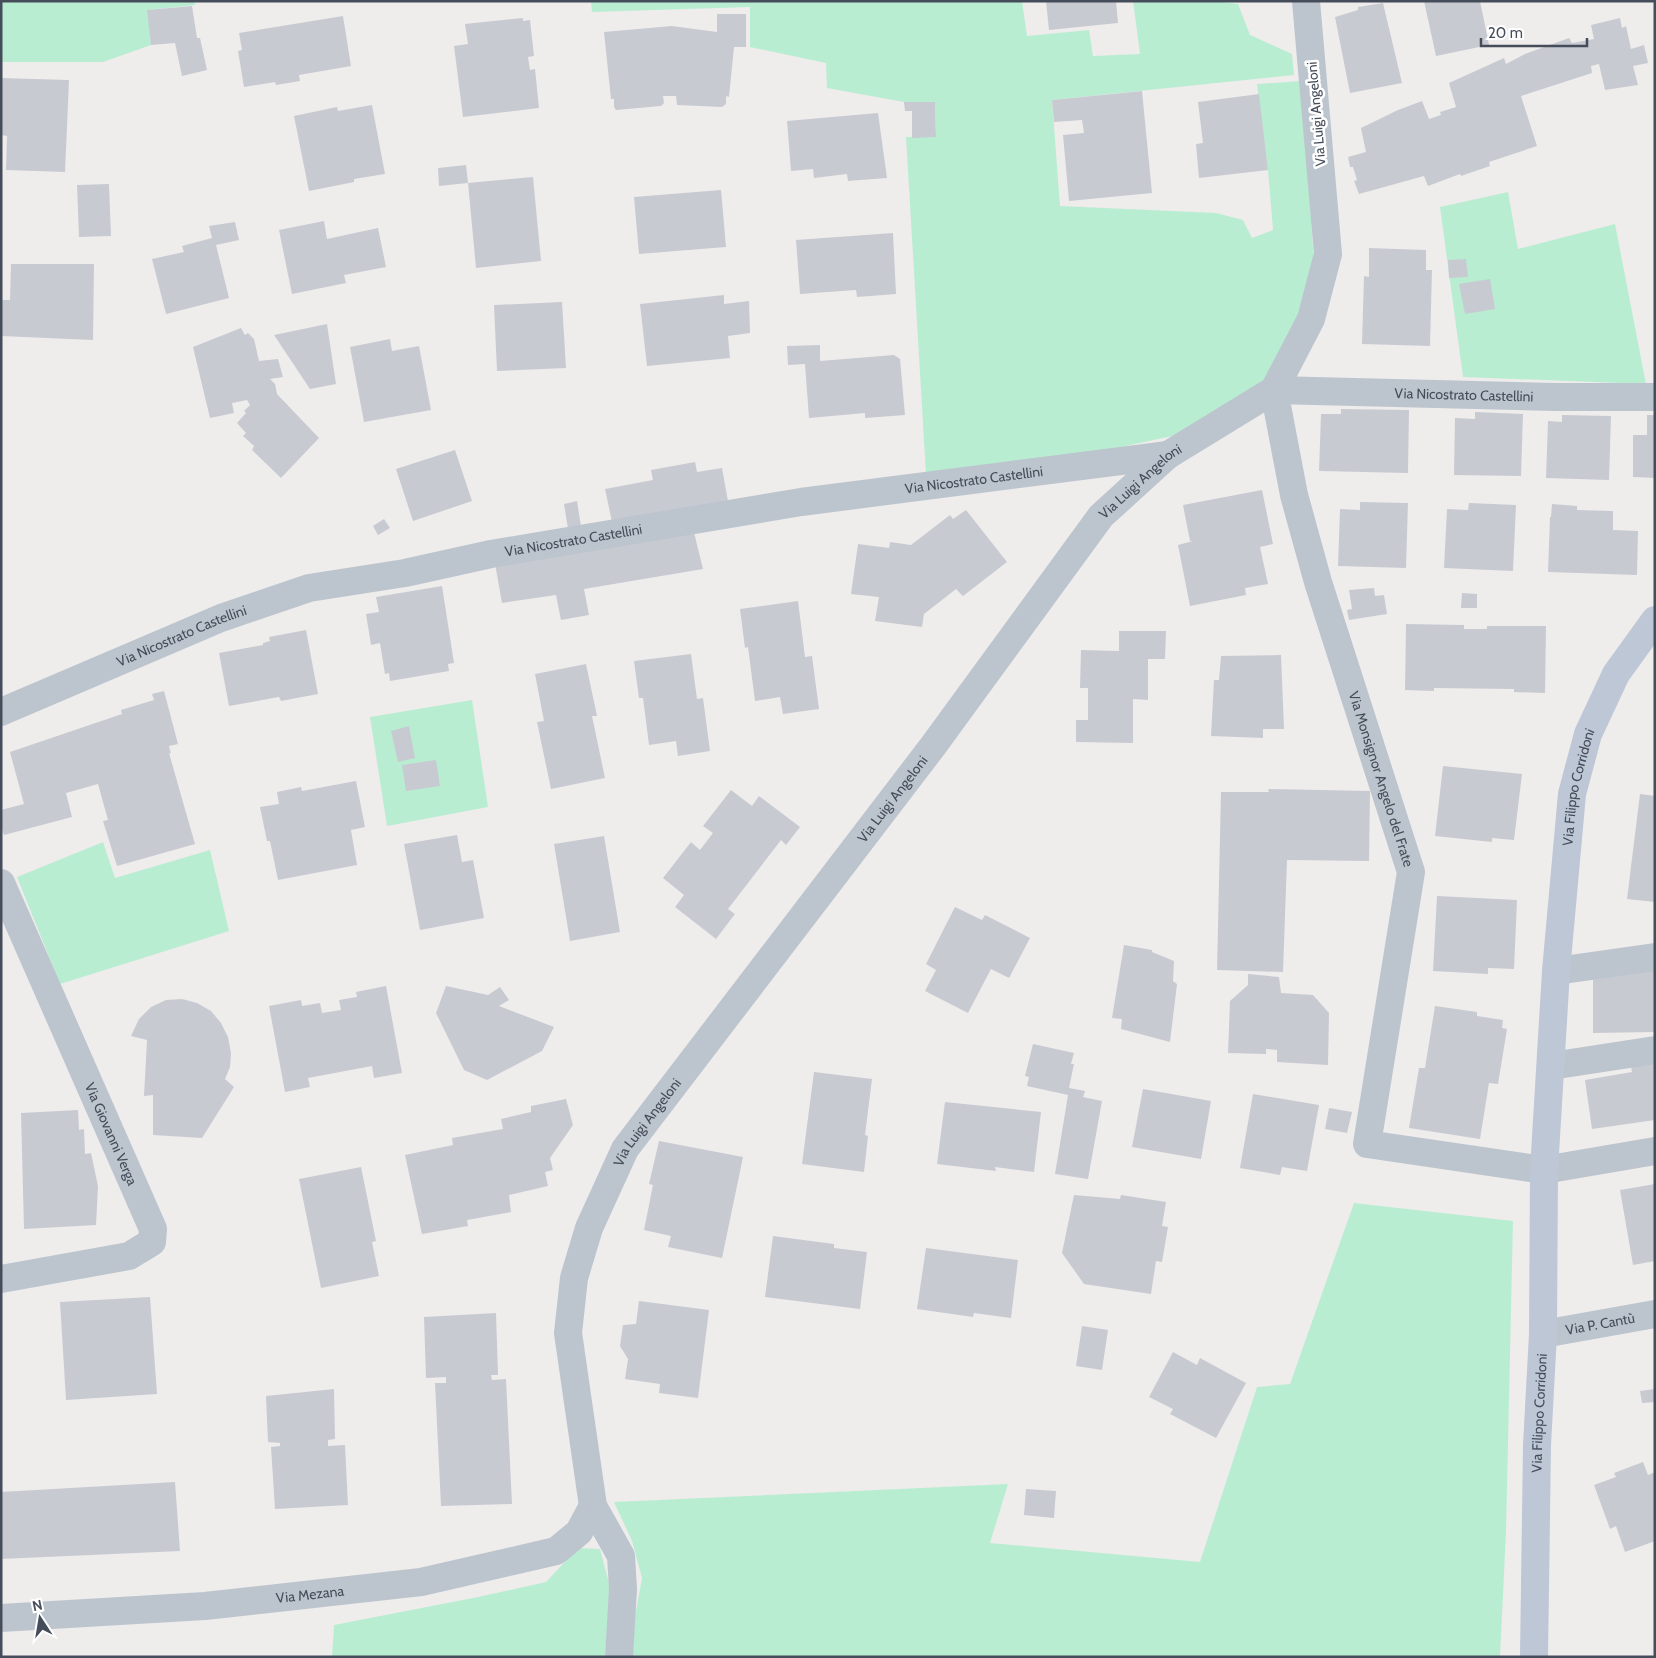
<svg xmlns="http://www.w3.org/2000/svg" width="1656" height="1658" font-family="Cabin,sans-serif">
<style>
.green{fill:#b9edd2}
.building{fill:#c8cad2}
.lines{fill:none;stroke-linecap:round;stroke-linejoin:round}
.street{stroke:#bcc5ce;stroke-width:28}
.secondary{stroke:#bec7d5;stroke-width:28}
.labels{text-anchor:middle;stroke-width:5;stroke-linejoin:round;paint-order:stroke}
.street-label{font-size:14px;fill:#444d59;stroke:#fff}
</style>
<rect width="100%" height="100%" fill="#efecec"/>
<g class="green">
<polygon points="1,1 194,1 195,5 148,10 151,45 103,62 1,62"/>
<polygon points="591,1 1022,1 1027,36 1089,30 1093,56 1140,54 1133,1 1215,1 1238,4 1250,35 1292,54 1294,75 1052,100 1060,206 1216,213 1243,220 1252,238 1273,230 1268,170 1257,84 1302,81 1314,264 1293,343 1261,387 1182,434 1083,455 926,474 906,137 936,137 935,102 904,102 827,88 826,63 750,47 750,7 592,12"/>
<polygon points="1508,192 1518,249 1615,224 1646,384 1463,377 1440,207"/>
<polygon points="472,700 488,807 387,826 370,717"/>
<polygon points="103,842 115,878 210,850 229,931 60,984 17,877"/>
<polygon points="1354,1203 1513,1221 1506,1532 1500,1657 632,1657 632,1633 642,1578 632,1541 614,1502 1008,1484 990,1543 1200,1562 1257,1387 1290,1384"/>
<polygon points="578,1548 600,1549 610,1587 605,1657 332,1657 334,1625 478,1597 546,1582"/>
</g>
<g class="building">
<polygon points="1046,1 1116,1 1118,23 1049,30"/>
<polygon points="1424,1 1480,1 1489,45 1436,56"/>
<polygon points="1383,3 1402,83 1350,93 1335,17 1358,10 1358,7"/>
<polygon points="192,6 197,38 200,38 207,70 182,76 175,43 151,45 147,10"/>
<polygon points="717,14 746,14 746,47 734,47 729,97 726,96 726,104 722,107 677,105 676,96 663,96 664,103 661,106 616,110 614,107 614,99 611,99 604,32 672,26 717,32"/>
<polygon points="343,16 351,66 299,75 300,81 276,85 275,82 244,87 238,51 242,50 239,33"/>
<polygon points="523,18 523,21 530,20 534,56 528,57 530,70 535,69 539,108 463,117 454,46 468,44 465,24"/>
<polygon points="1620,18 1622,28 1626,26 1631,49 1644,45 1648,63 1633,66 1638,85 1605,90 1599,64 1591,66 1592,73 1521,96 1537,146 1489,162 1490,166 1461,176 1460,174 1428,186 1424,176 1359,194 1354,181 1357,180 1353,167 1350,167 1348,157 1366,152 1361,128 1398,110 1422,101 1429,119 1441,115 1440,112 1456,107 1449,83 1504,58 1506,64 1525,54 1569,38 1572,43 1594,39 1591,25"/>
<polygon points="1,78 69,80 65,172 6,170 7,136 1,135"/>
<polygon points="1142,91 1152,193 1069,201 1063,135 1084,133 1082,120 1054,122 1052,100"/>
<polygon points="1259,94 1268,170 1199,178 1196,144 1203,143 1198,102"/>
<polygon points="904,102 935,102 936,137 912,138 912,111 905,111"/>
<polygon points="372,105 385,174 354,179 354,182 309,191 294,116 337,107 338,111"/>
<polygon points="878,113 887,178 848,181 847,174 814,178 813,169 791,171 787,121"/>
<polygon points="466,165 468,183 439,186 438,168"/>
<polygon points="533,177 541,261 476,268 468,183"/>
<polygon points="109,184 111,236 79,237 77,185"/>
<polygon points="721,190 726,247 639,254 634,197"/>
<polygon points="324,221 327,239 378,228 386,267 344,275 346,283 292,294 279,230"/>
<polygon points="235,222 239,240 216,245 229,298 166,314 152,259 184,252 182,246 212,238 209,226"/>
<polygon points="893,233 896,294 857,297 856,290 800,294 796,240"/>
<polygon points="1369,248 1426,250 1426,270 1432,270 1430,346 1362,344 1364,276 1369,277"/>
<polygon points="1466,259 1468,277 1449,278 1448,260"/>
<polygon points="11,264 94,264 93,340 1,336 1,300 10,300"/>
<polygon points="1490,279 1495,309 1465,314 1459,284"/>
<polygon points="724,295 724,304 749,301 750,333 728,336 730,358 647,366 640,304"/>
<polygon points="562,302 566,368 497,371 494,305"/>
<polygon points="327,324 336,384 310,389 274,335"/>
<polygon points="241,328 245,335 248,333 254,339 259,361 278,359 283,377 270,379 275,384 277,394 319,438 281,478 252,450 254,446 243,436 246,433 237,423 246,413 244,411 250,405 247,400 232,403 234,413 210,418 193,347"/>
<polygon points="390,339 392,351 419,346 431,410 364,422 350,347"/>
<polygon points="820,345 820,361 894,355 900,359 905,415 865,418 865,413 809,418 805,364 788,365 787,346"/>
<polygon points="1341,409 1409,410 1408,473 1319,471 1321,414 1341,414"/>
<polygon points="1475,412 1523,414 1521,476 1454,475 1455,418 1475,419"/>
<polygon points="1562,415 1611,416 1609,480 1546,478 1548,421 1562,422"/>
<polygon points="1647,415 1655,415 1655,478 1633,477 1633,435 1647,435"/>
<polygon points="455,450 472,501 413,521 396,469"/>
<polygon points="695,462 697,472 722,468 728,501 612,522 605,489 653,480 651,470"/>
<polygon points="1262,490 1273,544 1260,547 1268,584 1245,588 1246,595 1190,606 1178,545 1193,541 1190,541 1183,505"/>
<polygon points="577,501 582,533 569,535 564,504"/>
<polygon points="1360,502 1408,503 1406,568 1338,566 1340,509 1360,510"/>
<polygon points="1469,503 1516,505 1513,571 1444,568 1447,509 1468,510"/>
<polygon points="1552,504 1577,506 1577,510 1613,511 1613,530 1638,531 1637,575 1548,572 1550,517 1551,517"/>
<polygon points="966,510 1007,562 963,596 956,589 924,614 922,627 875,621 879,597 851,594 858,544 889,548 890,542 911,545 950,515 953,519"/>
<polygon points="384,519 390,528 378,535 373,526"/>
<polygon points="692,524 703,569 584,589 589,615 561,620 556,595 502,603 494,558"/>
<polygon points="442,586 454,663 448,664 449,671 390,681 389,673 385,674 380,643 371,645 366,614 379,612 376,597"/>
<polygon points="1374,588 1375,596 1384,595 1387,614 1349,620 1347,610 1352,609 1349,590"/>
<polygon points="1462,593 1477,594 1477,608 1461,608"/>
<polygon points="798,601 805,657 812,656 819,709 783,714 780,697 755,701 748,647 745,648 740,609"/>
<polygon points="1406,624 1464,625 1464,629 1487,629 1487,626 1546,626 1545,693 1514,692 1514,689 1434,688 1434,691 1405,690"/>
<polygon points="306,630 318,694 281,701 279,697 229,706 219,653 263,645 263,643 270,641 269,637"/>
<polygon points="1119,631 1166,631 1165,659 1148,659 1148,700 1133,699 1133,743 1076,742 1076,720 1088,720 1088,688 1080,688 1081,650 1119,651"/>
<polygon points="691,654 697,699 703,698 710,751 678,756 676,741 649,745 643,698 639,698 634,661"/>
<polygon points="1281,655 1284,729 1263,729 1263,738 1211,736 1214,680 1219,680 1221,656"/>
<polygon points="586,664 597,716 592,716 605,778 551,789 537,722 544,721 535,674"/>
<polygon points="164,691 178,744 169,746 171,754 169,753 195,844 117,866 103,821 108,820 98,784 66,793 72,817 4,835 1,826 1,810 24,804 10,752 122,714 121,710 154,700 152,694"/>
<polygon points="409,726 415,758 398,762 391,731"/>
<polygon points="436,760 440,786 406,791 402,765"/>
<polygon points="1443,766 1522,774 1514,840 1492,838 1492,842 1435,836"/>
<polygon points="356,781 365,827 351,830 357,865 278,880 270,841 267,841 260,807 279,804 277,792 301,787 302,791"/>
<polygon points="1268,789 1370,791 1369,861 1287,860 1283,972 1217,970 1221,792 1269,792"/>
<polygon points="731,790 752,806 759,796 800,827 786,845 781,840 728,909 735,914 716,939 675,907 684,895 663,878 691,842 700,850 713,833 703,826"/>
<polygon points="1640,794 1655,796 1655,902 1627,899"/>
<polygon points="457,835 462,862 473,860 484,918 420,930 404,844"/>
<polygon points="604,836 620,932 570,941 554,844"/>
<polygon points="1437,896 1517,900 1514,969 1488,968 1488,974 1433,971"/>
<polygon points="955,907 982,920 985,915 1030,938 1009,978 991,969 968,1013 925,991 936,970 926,964"/>
<polygon points="1124,945 1152,950 1152,952 1174,961 1173,981 1177,984 1170,1042 1121,1029 1122,1019 1112,1018"/>
<polygon points="1655,967 1655,1032 1593,1033 1593,968"/>
<polygon points="1248,974 1279,977 1281,993 1313,995 1329,1013 1328,1065 1277,1062 1277,1050 1266,1049 1266,1054 1228,1053 1230,1001 1248,985"/>
<polygon points="386,986 402,1073 374,1078 372,1066 308,1078 310,1087 285,1092 269,1006 301,1000 302,1006 320,1003 322,1013 341,1010 339,1000 357,997 356,992"/>
<polygon points="446,986 488,995 500,987 509,1000 499,1006 554,1027 542,1051 487,1080 464,1070 436,1013"/>
<polygon points="182,999 197,1003 211,1011 221,1023 228,1037 231,1053 230,1067 225,1079 234,1087 202,1138 153,1135 153,1095 144,1096 147,1040 131,1036 139,1019 151,1007 166,1000"/>
<polygon points="1435,1006 1477,1012 1477,1016 1503,1020 1502,1028 1507,1029 1498,1084 1489,1083 1480,1139 1409,1128 1419,1068 1425,1068"/>
<polygon points="1033,1044 1074,1053 1071,1064 1074,1064 1069,1088 1085,1091 1083,1097 1102,1101 1088,1179 1055,1174 1068,1095 1027,1086 1029,1077 1025,1076"/>
<polygon points="1655,1057 1655,1120 1592,1129 1585,1080 1632,1072 1630,1061"/>
<polygon points="814,1072 872,1079 865,1135 868,1136 864,1172 802,1164"/>
<polygon points="1143,1089 1211,1101 1201,1159 1132,1147"/>
<polygon points="1253,1094 1319,1105 1307,1171 1282,1167 1280,1175 1240,1168"/>
<polygon points="566,1099 573,1125 550,1158 553,1170 545,1172 548,1186 509,1195 511,1212 467,1220 468,1226 422,1234 405,1155 453,1145 452,1138 503,1129 501,1119 531,1112 531,1106"/>
<polygon points="945,1102 1041,1112 1034,1172 995,1167 996,1171 937,1164"/>
<polygon points="1329,1108 1352,1112 1347,1133 1325,1129"/>
<polygon points="78,1110 79,1130 84,1129 85,1154 91,1153 98,1186 96,1225 24,1229 21,1113"/>
<polygon points="659,1141 743,1157 722,1258 668,1247 671,1236 644,1230 653,1185 649,1184"/>
<polygon points="361,1167 376,1241 372,1242 379,1276 321,1288 299,1179"/>
<polygon points="1655,1184 1655,1261 1633,1265 1620,1190"/>
<polygon points="1074,1195 1120,1199 1121,1195 1166,1202 1162,1226 1168,1227 1162,1262 1156,1261 1151,1294 1084,1284 1062,1253"/>
<polygon points="773,1236 834,1244 834,1248 867,1252 860,1309 765,1297"/>
<polygon points="926,1248 1018,1260 1011,1318 974,1313 973,1317 917,1309"/>
<polygon points="150,1297 157,1394 66,1400 60,1302"/>
<polygon points="639,1301 709,1310 698,1398 659,1393 660,1384 625,1379 628,1359 620,1346 623,1325 636,1324"/>
<polygon points="496,1313 498,1375 491,1375 492,1380 506,1379 512,1504 441,1506 435,1383 446,1383 446,1377 426,1378 424,1317"/>
<polygon points="1082,1326 1108,1330 1102,1370 1076,1366"/>
<polygon points="1173,1352 1197,1365 1200,1358 1246,1383 1216,1438 1170,1414 1173,1409 1149,1397"/>
<polygon points="334,1389 335,1439 328,1440 328,1446 345,1445 348,1505 275,1509 271,1447 280,1446 280,1443 268,1442 266,1396"/>
<polygon points="1655,1389 1655,1402 1642,1403 1640,1391"/>
<polygon points="1643,1462 1648,1475 1655,1472 1655,1541 1625,1552 1616,1526 1610,1529 1594,1485 1616,1477 1614,1473"/>
<polygon points="175,1482 180,1551 1,1559 1,1492"/>
<polygon points="1026,1489 1056,1491 1054,1518 1024,1515"/>
</g>
<g class="lines">
<g class="street">
<path id="s1" d="M1274,390L1294,495L1318,582L1411,872L1367,1144L1544,1170L1655,1151"/>
<path id="s2" d="M1274,390L1555,397H1655"/>
<path id="s3" d="M1,712L221,618L309,588L405,573L491,554L801,502L1168,455"/>
<path id="s4" d="M1,883L153,1229L152,1242L129,1256L1,1279"/>
<polyline points="1556,971 1655,957"/>
<polyline points="1551,1066 1655,1050"/>
<path id="s5" d="M1543,1334L1655,1314"/>
<path id="s6" d="M1,1618L205,1606L421,1582L556,1551L579,1532L593,1506"/>
<path id="s7" d="M619,1657L623,1589L621,1556L593,1506L568,1333L574,1278L589,1228L625,1149L933,746L1101,516L1168,455L1274,390L1311,319L1328,254L1306,1"/>
</g>
<path class="secondary" id="s8" d="M1534,1657L1537,1445L1543,1334L1544,1170L1556,971L1572,794L1588,734L1616,674L1655,620"/>
</g>
<g class="labels">
<g class="street-label">
<text transform="translate(1316 114) rotate(-95)" y="5">Via Luigi Angeloni</text>
<text dy="5" stroke="none"><textPath href="#s2" startOffset="190">Via Nicostrato Castellini</textPath></text>
<text dy="5" stroke="none"><textPath href="#s3" startOffset="1006">Via Nicostrato Castellini</textPath></text>
<text dy="5" stroke="none"><textPath href="#s7" startOffset="1372">Via Luigi Angeloni</textPath></text>
<text dy="5" stroke="none"><textPath href="#s3" startOffset="601">Via Nicostrato Castellini</textPath></text>
<text dy="5" stroke="none"><textPath href="#s3" startOffset="196">Via Nicostrato Castellini</textPath></text>
<text dy="5" stroke="none"><textPath href="#s1" startOffset="404">Via Monsignor Angelo del Frate</textPath></text>
<text dy="5" stroke="none"><textPath href="#s8" startOffset="872">Via Filippo Corridoni</textPath></text>
<text dy="5" stroke="none"><textPath href="#s7" startOffset="968">Via Luigi Angeloni</textPath></text>
<text dy="5" stroke="none"><textPath href="#s7" startOffset="562">Via Luigi Angeloni</textPath></text>
<text dy="5" stroke="none"><textPath href="#s4" startOffset="274">Via Giovanni Verga</textPath></text>
<text dy="5" stroke="none"><textPath href="#s5" startOffset="58">Via P. Cantù</textPath></text>
<text dy="5" stroke="none"><textPath href="#s8" startOffset="244">Via Filippo Corridoni</textPath></text>
<text dy="5" stroke="none"><textPath href="#s6" startOffset="310">Via Mezana</textPath></text>
</g>
</g>
<rect width="1656" height="1658" fill="none" stroke="#444d59" stroke-width="5"/>
<g transform="translate(40 1618) rotate(348)" stroke="#ffffff" stroke-width="4" paint-order="stroke">
<path d="M0-4L9 19L0 12L-9 19Z" fill="#444d59"/>
<text y="-8" font-size="14" font-weight="bold" text-anchor="middle" fill="#444d59">N</text>
</g>
<path d="M1481 38v8h106v-8" fill="none" stroke="#444d59" stroke-width="2.5"/>
<text x="1488" y="38" font-size="15" fill="#444d59" stroke="#ffffff" stroke-width="4" paint-order="stroke">20 m</text>
</svg>
